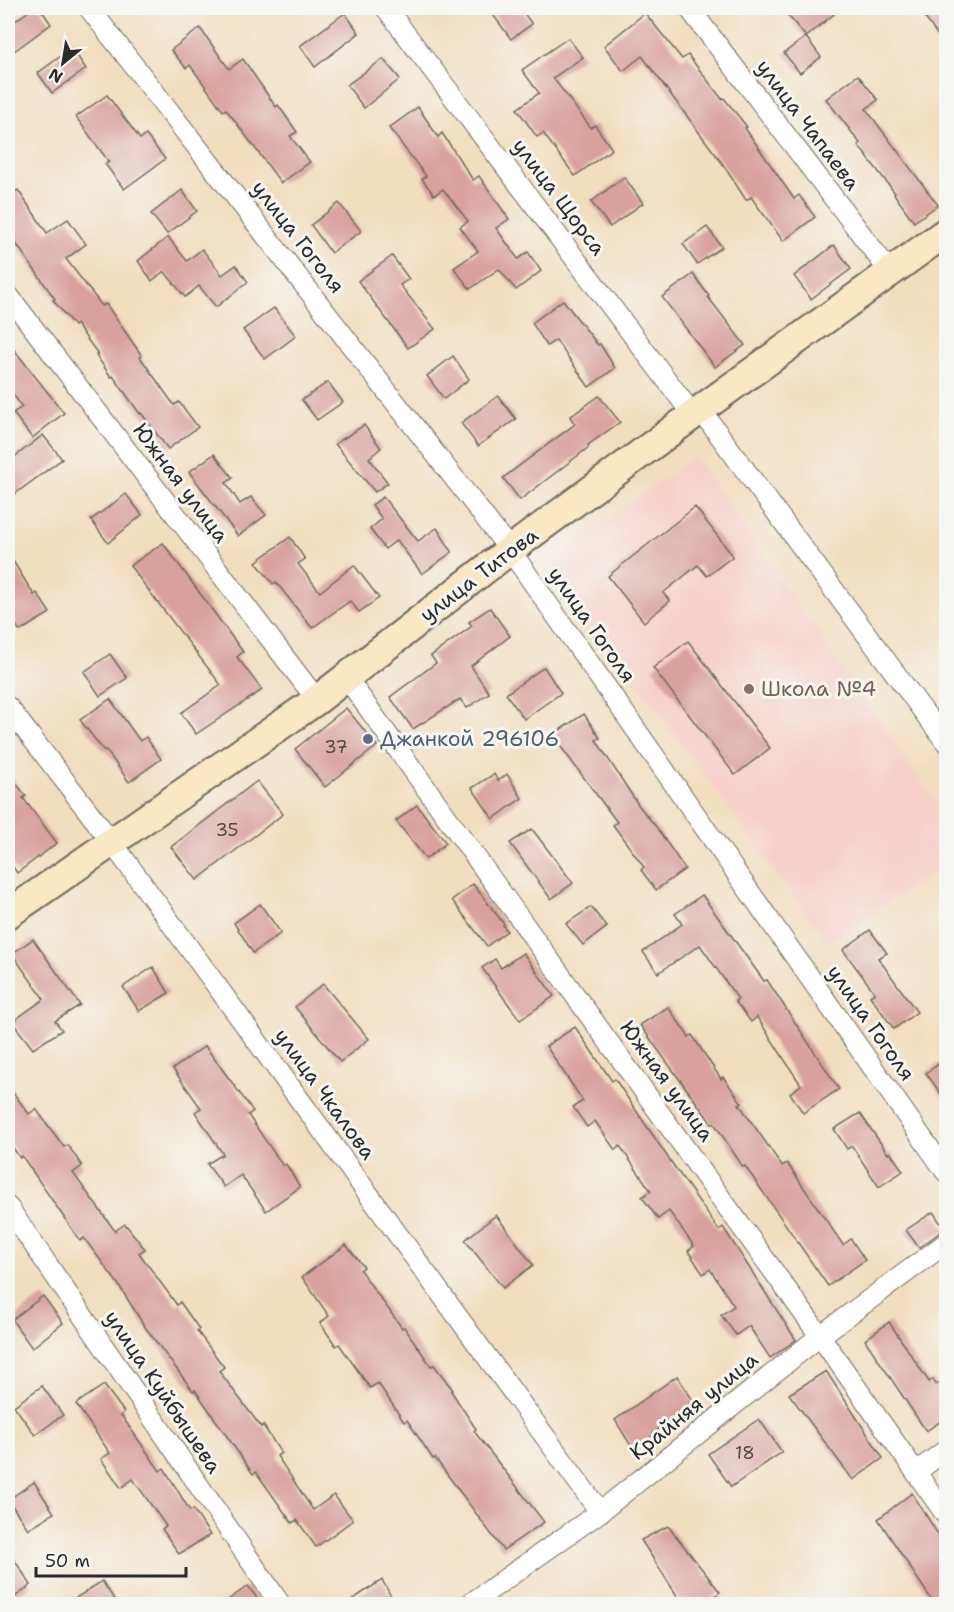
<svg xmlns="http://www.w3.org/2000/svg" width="954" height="1612" font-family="'Shantell Sans',sans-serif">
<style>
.built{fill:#f7d0c9}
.building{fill:#d8a19c}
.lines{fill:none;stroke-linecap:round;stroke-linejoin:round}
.minor-casing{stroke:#706a5f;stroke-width:22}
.secondary-casing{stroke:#706a5f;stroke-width:32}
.minor{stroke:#fff;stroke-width:20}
.secondary{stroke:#fae7c3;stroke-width:28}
.education-dot{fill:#8d6e63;stroke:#f6f6f2;stroke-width:2}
.service-dot{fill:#5c6f8a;stroke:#f6f6f2;stroke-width:2}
.labels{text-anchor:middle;stroke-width:6;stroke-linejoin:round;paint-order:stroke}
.number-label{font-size:18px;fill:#564847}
.street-label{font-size:21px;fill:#2b2b2b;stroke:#f6f6f2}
.education-label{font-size:21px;fill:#785e54;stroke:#f6f6f2;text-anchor:start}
.service-label{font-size:21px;fill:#4e5e75;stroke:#f6f6f2;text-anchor:start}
</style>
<rect width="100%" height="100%" fill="#f6f6f2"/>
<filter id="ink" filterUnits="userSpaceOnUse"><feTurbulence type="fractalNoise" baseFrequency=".0167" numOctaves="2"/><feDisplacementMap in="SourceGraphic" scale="12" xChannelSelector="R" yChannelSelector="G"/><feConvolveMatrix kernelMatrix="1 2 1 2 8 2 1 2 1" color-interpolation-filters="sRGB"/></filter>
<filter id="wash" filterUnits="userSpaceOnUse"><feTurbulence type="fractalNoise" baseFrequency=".008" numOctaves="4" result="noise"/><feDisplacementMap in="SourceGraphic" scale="24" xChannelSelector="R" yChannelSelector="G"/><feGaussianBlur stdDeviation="1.35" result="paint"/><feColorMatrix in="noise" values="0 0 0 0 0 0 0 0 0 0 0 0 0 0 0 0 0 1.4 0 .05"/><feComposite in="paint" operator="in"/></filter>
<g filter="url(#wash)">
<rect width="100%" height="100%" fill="#f1debf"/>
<polygon class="built" points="695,457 946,817 946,864 828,943 547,561"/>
<g id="blocks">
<g class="building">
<polygon points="33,8 40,8 51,24 13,52 8,43 8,26"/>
<polygon points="488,8 520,8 532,24 511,39"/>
<polygon points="782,8 841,8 806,37"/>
<polygon points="918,8 946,8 946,47"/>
<polygon points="345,13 359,33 315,67 300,46"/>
<polygon points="645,13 682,59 688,55 722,99 724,98 747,127 745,128 794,199 799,195 815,217 783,241 751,197 746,200 722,163 642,56 623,71 604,46"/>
<polygon points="200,28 229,69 243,59 276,107 278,105 297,132 290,136 310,162 281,183 226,109 223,111 190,65 186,68 171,50"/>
<polygon points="806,37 821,57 800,73 784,53"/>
<polygon points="568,38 583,57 553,78 591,128 595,125 612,149 575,176 543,133 537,137 517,109 539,93 522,70"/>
<polygon points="72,48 86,69 52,93 38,73"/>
<polygon points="383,59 400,79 364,108 347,85"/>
<polygon points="858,75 878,100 866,109 938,205 914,222 894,194 895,193 858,145 860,143 826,99"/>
<polygon points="107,95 140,139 146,135 165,159 124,189 105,164 109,162 76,117"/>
<polygon points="418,107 438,137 442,133 473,180 479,176 509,219 496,228 518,259 528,252 541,271 516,290 499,269 470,289 454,268 478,251 460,227 468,221 443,189 434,195 422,179 426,176 389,128"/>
<polygon points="624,177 643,203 610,227 591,202"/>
<polygon points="18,190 47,233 68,219 86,244 66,259 102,306 106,304 142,356 140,357 174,405 179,402 198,427 168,449 141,413 140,414 113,376 111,377 96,355 98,354 76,324 74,326 53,300 55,299 8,232 8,197"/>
<polygon points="182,190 197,211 167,234 151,214"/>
<polygon points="339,203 361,231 331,253 311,225"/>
<polygon points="707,227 722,247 697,264 683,244"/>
<polygon points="168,237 187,261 202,249 222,275 236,265 248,282 216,307 199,286 185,297 164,271 152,281 138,261"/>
<polygon points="834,245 851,269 811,299 794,276"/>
<polygon points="392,256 409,279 400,285 435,329 408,348 358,281"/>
<polygon points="693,274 709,296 708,297 745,345 715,367 662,297"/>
<polygon points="563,300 598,345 600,344 615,368 589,387 556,340 547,346 532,323"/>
<polygon points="274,308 296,336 265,359 243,330"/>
<polygon points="8,342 64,413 32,438 13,413 22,407 8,387"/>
<polygon points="453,356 469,379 444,399 427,376"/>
<polygon points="328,382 343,402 317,420 302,400"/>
<polygon points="498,396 516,419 478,446 461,423"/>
<polygon points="599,396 620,422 588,445 589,447 520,500 503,478 575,424 570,417"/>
<polygon points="364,425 381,448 369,458 388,483 375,492 335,444"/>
<polygon points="43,435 62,459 8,499 8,462"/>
<polygon points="214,454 233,478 226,483 240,504 251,497 266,515 238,536 189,472"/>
<polygon points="126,494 142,515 108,543 91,520"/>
<polygon points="383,497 418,541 437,528 452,552 422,574 397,540 385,549 370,529 382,519 372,505"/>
<polygon points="695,507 733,556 707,576 698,565 663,593 670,601 644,622 608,576"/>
<polygon points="290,537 305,559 298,564 320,592 354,565 379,598 359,612 350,601 312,628 276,582 273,584 256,562"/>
<polygon points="163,543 243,652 237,657 262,690 196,734 181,713 221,685 130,566"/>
<polygon points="8,553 34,595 37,593 50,613 20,631 8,613"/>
<polygon points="490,608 510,636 471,666 489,693 467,708 460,699 413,729 390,697 436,663 431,656 472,626 469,622"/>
<polygon points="688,641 770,748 735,775 653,668"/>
<polygon points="110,654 127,678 100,696 84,672"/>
<polygon points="544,667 561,693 524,719 506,694"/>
<polygon points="110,699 140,741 146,737 161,759 129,782 106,750 104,751 80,720"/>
<polygon points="346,708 377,746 325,787 295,749"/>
<polygon points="584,714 600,738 596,740 639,806 657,828 685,869 656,890 641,870 644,867 613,825 617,822 552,735"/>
<polygon points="8,773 26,796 23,798 57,843 17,873 8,859"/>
<polygon points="494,774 498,781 507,774 522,798 493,819 472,788"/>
<polygon points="257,781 283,814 197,880 171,847"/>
<polygon points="417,805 446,843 426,859 396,821"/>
<polygon points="532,829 573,883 551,899 510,843"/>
<polygon points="473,884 504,924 503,925 507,931 487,946 452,900"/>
<polygon points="702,895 764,981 767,980 839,1089 803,1113 790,1093 801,1085 757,1017 751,1022 735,1001 738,999 700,945 658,973 643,952 682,924 675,914"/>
<polygon points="260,904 281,933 253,953 234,923"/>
<polygon points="591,907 607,927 583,945 566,924"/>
<polygon points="870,930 887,953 878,958 917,1012 894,1029 870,996 875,993 843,950"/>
<polygon points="33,939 80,1005 55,1021 62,1030 33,1049 12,1022 44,999 12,954"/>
<polygon points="523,953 554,996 520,1020 482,968 495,959 501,968"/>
<polygon points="153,967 169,993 139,1011 123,987"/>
<polygon points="323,984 369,1039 340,1062 295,1007"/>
<polygon points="668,1007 689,1037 692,1035 721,1079 723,1077 742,1103 739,1104 782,1166 787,1163 843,1245 851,1239 865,1260 828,1286 745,1166 743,1167 714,1123 712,1124 640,1025"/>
<polygon points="575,1027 612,1081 615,1079 633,1106 669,1159 719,1230 723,1227 796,1340 770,1358 749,1326 736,1335 721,1315 734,1306 710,1269 703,1274 688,1251 694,1246 669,1211 658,1219 642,1197 651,1191 620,1146 615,1150 595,1121 587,1127 573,1107 583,1101 546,1046"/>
<polygon points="205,1046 253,1111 248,1115 283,1166 286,1164 300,1187 266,1211 241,1175 224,1187 207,1164 223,1154 195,1112 201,1108 173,1069"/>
<polygon points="946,1059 946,1101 926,1073"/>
<polygon points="8,1086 29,1114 36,1109 64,1147 68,1145 82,1166 73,1173 115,1231 125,1224 145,1249 139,1253 177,1305 180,1302 199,1329 197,1331 224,1367 219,1371 261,1427 263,1425 281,1453 277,1456 313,1510 334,1495 353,1520 316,1547 297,1520 292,1523 256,1472 253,1474 195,1390 193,1391 145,1327 118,1284 84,1238 80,1241 22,1156 20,1158 8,1141"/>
<polygon points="860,1113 888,1154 890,1152 903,1171 879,1187 852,1146 847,1149 834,1129"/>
<polygon points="933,1212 946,1231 939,1233 919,1248 906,1230"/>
<polygon points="496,1215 533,1265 503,1288 465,1240"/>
<polygon points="346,1245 364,1267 360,1270 402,1328 404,1327 431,1366 434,1365 453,1390 451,1391 476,1429 474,1431 544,1522 503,1550 435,1458 433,1459 407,1420 404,1422 378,1383 370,1388 339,1344 336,1346 320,1323 329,1316 302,1277"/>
<polygon points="43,1296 63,1323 32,1348 12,1320"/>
<polygon points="889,1322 929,1382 933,1379 936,1385 946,1378 946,1418 926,1431 865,1340"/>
<polygon points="826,1371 883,1458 853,1480 789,1394"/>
<polygon points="677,1376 696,1405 653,1433 654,1435 633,1449 615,1420"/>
<polygon points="104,1385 124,1412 121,1415 160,1471 164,1468 190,1511 193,1509 210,1535 179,1554 162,1529 166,1526 133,1479 121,1488 101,1459 110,1453 76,1404"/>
<polygon points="42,1386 63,1415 35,1435 14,1406"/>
<polygon points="759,1419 782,1452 731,1487 708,1454"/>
<polygon points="34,1482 54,1513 28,1529 8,1500"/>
<polygon points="912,1493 946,1547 946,1605 935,1605 878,1519"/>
<polygon points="668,1526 720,1592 705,1605 683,1605 641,1540"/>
<polygon points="8,1550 31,1585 8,1602"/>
<polygon points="382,1580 396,1605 344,1605"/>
<polygon points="102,1581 118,1605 65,1605"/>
<polygon points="248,1586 262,1605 221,1605"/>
</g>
</g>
</g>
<g filter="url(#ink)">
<use href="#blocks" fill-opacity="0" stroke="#706a5f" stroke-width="1.5"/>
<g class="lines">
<g class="minor-casing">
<g id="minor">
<polyline points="89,8 510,550 946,1172"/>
<polyline points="386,8 693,415"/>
<polyline points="689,8 890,272"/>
<polyline points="8,295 317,700"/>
<polyline points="700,409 946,742"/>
<polyline points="346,677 820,1336 946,1515"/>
<polyline points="8,707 111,841 600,1512"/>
<polyline points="8,1207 280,1604"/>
<polyline points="916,1472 946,1450"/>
<polyline points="470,1604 600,1512 820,1336 946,1243"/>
</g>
</g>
<g class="secondary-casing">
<polyline id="secondary" points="8,914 317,700 510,550 693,415 946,232"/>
</g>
<use href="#minor" class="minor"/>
<use href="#secondary" class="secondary"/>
</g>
</g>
<circle class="education-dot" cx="749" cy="689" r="6"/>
<circle class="service-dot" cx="368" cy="739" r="6"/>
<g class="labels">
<g class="number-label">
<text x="336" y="753">37</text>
<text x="227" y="836">35</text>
<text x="745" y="1459">18</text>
</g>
<g class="street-label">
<text transform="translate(808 125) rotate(53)" y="7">улица Чапаева</text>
<text transform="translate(559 197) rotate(53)" y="7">улица Щорса</text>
<text transform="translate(298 237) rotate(52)" y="7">улица Гоголя</text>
<text transform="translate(181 483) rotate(53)" y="7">Южная улица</text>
<text transform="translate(479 575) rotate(-37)" y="7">улица Титова</text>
<text transform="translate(592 625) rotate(55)" y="7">улица Гоголя</text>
<text transform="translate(871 1023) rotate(55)" y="7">улица Гоголя</text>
<text transform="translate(667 1081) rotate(54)" y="7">Южная улица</text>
<text transform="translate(325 1094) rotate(54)" y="7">улица Чкалова</text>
<text transform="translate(163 1392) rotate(56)" y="7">улица Куйбышева</text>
<text transform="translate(694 1406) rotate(-39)" y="7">Крайняя улица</text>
</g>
<g class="education-label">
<text x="761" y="696">Школа №4</text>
</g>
<g class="service-label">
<text x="380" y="746">Джанкой 296106</text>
</g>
</g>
<rect width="954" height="1612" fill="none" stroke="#f6f6f2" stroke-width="30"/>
<g transform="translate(63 63) rotate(210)" stroke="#f6f6f2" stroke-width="4.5" paint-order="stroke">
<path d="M0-4.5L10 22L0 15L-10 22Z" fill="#2b2b2b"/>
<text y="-9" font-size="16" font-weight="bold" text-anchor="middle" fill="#2b2b2b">N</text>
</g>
<path d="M36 1567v9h150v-9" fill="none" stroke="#2b2b2b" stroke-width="3"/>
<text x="45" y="1567" font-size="18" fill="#2b2b2b" stroke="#f6f6f2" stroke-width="4.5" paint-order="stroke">50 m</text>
</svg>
